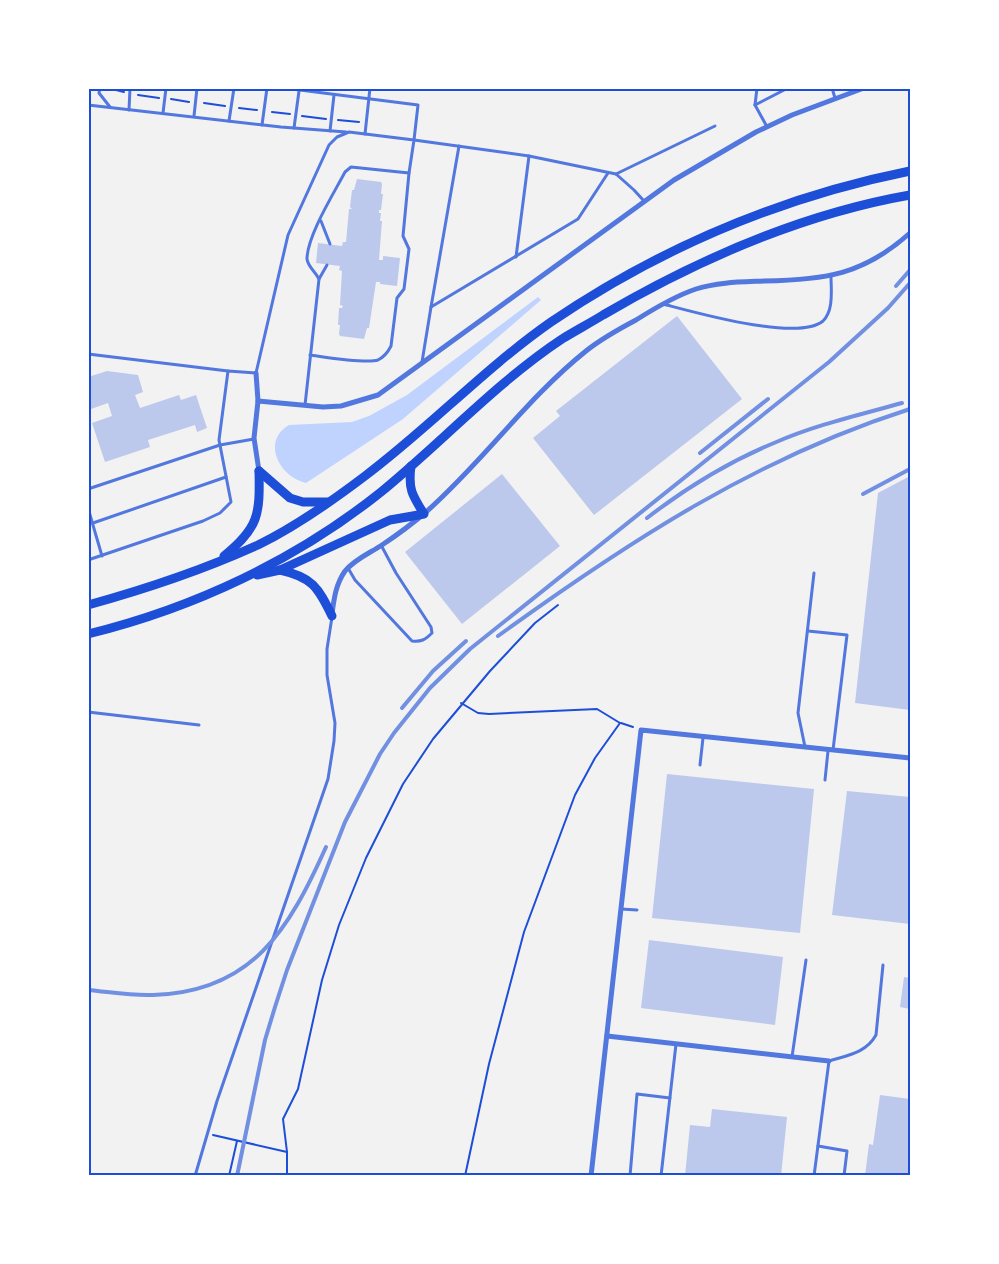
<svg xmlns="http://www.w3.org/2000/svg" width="999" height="1264" font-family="Merriweather,serif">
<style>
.water{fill:#bfd3fe}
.building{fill:#bdc9ec}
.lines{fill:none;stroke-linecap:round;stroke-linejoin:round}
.path{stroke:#1d4ed8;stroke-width:2}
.service{stroke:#5277de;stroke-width:3}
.minor{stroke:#5277de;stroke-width:5}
.primary{stroke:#1d4ed8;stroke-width:9}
.rail{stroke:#7290e2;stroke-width:4}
.neatline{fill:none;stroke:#1d4ed8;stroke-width:2}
</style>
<rect width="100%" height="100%" fill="#f2f2f2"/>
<path class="water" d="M538,297L541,300L403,419L306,483C279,477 261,441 289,425L352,422L369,416L407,395Z"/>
<g class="building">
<polygon points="357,179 381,182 382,184 381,194 383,194 381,210 379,210 379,213 381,213 380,221 382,221 379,260 383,260 383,256 400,258 397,286 380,284 380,282 376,282 369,328 367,328 364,339 340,336 339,334 340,325 338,325 339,308 342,308 343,306 340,305 342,271 339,270 340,266 316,263 318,243 342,246 343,242 346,242 349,209 352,209 350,207 352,190 354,190"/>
<polygon points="677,316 742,399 594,515 533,438 560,416 556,411"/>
<polygon points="107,371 138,375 143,392 135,395 140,408 179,395 181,400 196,395 207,428 197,432 195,425 148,440 150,447 105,462 92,423 112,416 108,403 91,409 88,401 88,377"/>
<polygon points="502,474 560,546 462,624 405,552"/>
<polygon points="910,476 910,710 855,703 878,493"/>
<polygon points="667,774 814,789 800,933 652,918"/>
<polygon points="847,791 910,797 910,924 832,915"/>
<polygon points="649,940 783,957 775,1025 641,1008"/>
<polygon points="904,977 910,978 910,1009 900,1007"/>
<polygon points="880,1095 910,1099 910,1176 865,1176 869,1144 873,1145"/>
<polygon points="712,1109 787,1117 781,1176 685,1176 690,1125 710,1127"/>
</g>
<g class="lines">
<g class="path">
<polyline points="112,89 124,92"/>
<polyline points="138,95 159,98"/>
<polyline points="171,99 189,102"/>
<polyline points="204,103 225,106"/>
<polyline points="239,108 257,110"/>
<polyline points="272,112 290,114"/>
<polyline points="302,116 326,119"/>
<polyline points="338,120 359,122"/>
<polyline points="461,703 478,713 489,714 597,709 620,723 595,758 575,795 524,932 489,1064 465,1176"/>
<polyline points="621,723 633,727"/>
<polyline points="213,1135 287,1152 287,1176"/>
<polyline points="287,1152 283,1119 298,1089 322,980 339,925 366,858 403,784 433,739 490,671 535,623 558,605"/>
<polyline points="229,1176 237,1141"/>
</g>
<g class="service">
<polyline points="100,88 99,93 110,107"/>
<polyline points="284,88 418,105 414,140 529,156 616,174 634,190 644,201"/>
<polyline points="757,88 755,105 766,125"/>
<polyline points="832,88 835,98"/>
<polyline points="88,105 281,127 346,132"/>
<polyline points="755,105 788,88"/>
<polyline points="129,110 130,88"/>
<polyline points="163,113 166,88"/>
<polyline points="194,116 197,88"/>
<polyline points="229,121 234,88"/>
<polyline points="262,125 267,88"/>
<polyline points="294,128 299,91"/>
<polyline points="330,131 334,95"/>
<polyline points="365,134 370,88"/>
<polyline points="459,146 431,307 578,219 608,173"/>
<polyline points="616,174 715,126"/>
<polyline points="321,221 330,244"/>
<polyline points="516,257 529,156"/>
<polyline points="319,279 327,265"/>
<path d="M663,304C694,312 798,342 823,321C834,310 831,290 831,276"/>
<polyline points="88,354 228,371"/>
<path d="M310,355C325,357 366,364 378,360C384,357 388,352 391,346L397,298L404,289L409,249L403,236L409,173"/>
<polyline points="422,362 431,307"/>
<polyline points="88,489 220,445 254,439"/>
<polyline points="88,508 102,556"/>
<polyline points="93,523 226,477"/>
<path d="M88,560L203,521L220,513L231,502L219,440L228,371L256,373L288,235L329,145L337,137L349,132L414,140L409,173L351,167L345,172C334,193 307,236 307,259C308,267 315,271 319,279L305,405"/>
<path d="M348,568L355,580L412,641C421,642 425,640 432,633L431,627L396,573L381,545"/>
<polyline points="808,631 847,635 833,750"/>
<polyline points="88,712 199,725"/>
<polyline points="805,747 798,713 814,573"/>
<polyline points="700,765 703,738"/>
<polyline points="825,780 828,751"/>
<polyline points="621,909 637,910"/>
<polyline points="792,1057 806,960"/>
<polyline points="818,1146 847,1151 844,1176"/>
<polyline points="195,1176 217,1101 328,779 334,741 335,723 327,675 327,649 332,617"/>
<polyline points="630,1176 637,1094 670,1098"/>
<polyline points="661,1176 676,1044"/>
<path d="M814,1176L829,1061C848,1055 866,1053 876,1035L883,965"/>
</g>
<g class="minor">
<polyline points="256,373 258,401 254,438 259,471"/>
<polyline points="258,401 323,407 341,406 378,395 674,180 756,132 792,115 864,88"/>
<path d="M332,614C334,598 336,584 345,571C355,559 370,553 382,545C397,535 412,524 426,512C483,462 526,399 586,351C601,339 619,329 636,320C655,308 675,296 696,289C718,282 741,282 764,281C825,280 863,275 910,233"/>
<polyline points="607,1036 829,1061"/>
<polyline points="591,1176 641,730 910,758"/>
</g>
<g class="primary">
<polyline points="259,471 290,498 303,502 328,502"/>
<path d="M224,556C259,528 260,514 259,471"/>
<path d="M280,570C312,577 318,587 332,616"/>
<path d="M257,575L280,570L390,520L424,514C412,495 408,489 411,466"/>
<path d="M88,605C146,589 203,570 258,545C295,527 332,501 365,476C429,428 485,368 551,322C660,248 781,197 910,171"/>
<path d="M88,634C194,608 296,560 381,492C441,443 497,382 562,339C575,331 590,323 603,315C697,260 802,214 910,195"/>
</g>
<g class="rail">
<polyline points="896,286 910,270"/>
<polyline points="700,453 768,399"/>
<polyline points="863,494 910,469"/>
<path d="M647,518C686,488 728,462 774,443C815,425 859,415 902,403"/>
<path d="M498,636C628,542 756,458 910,409"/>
<polyline points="402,708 433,671 466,641"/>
<path d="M88,990C110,992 131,996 153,995C253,992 289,929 326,847"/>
<polyline points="237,1176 265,1040 275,1007 287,970 345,822 380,754 394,733 430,688 470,649 829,362 888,308 910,283"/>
</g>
</g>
<rect width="999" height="1264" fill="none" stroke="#ffffff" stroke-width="180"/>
<rect x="90" y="90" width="819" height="1084" class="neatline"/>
</svg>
